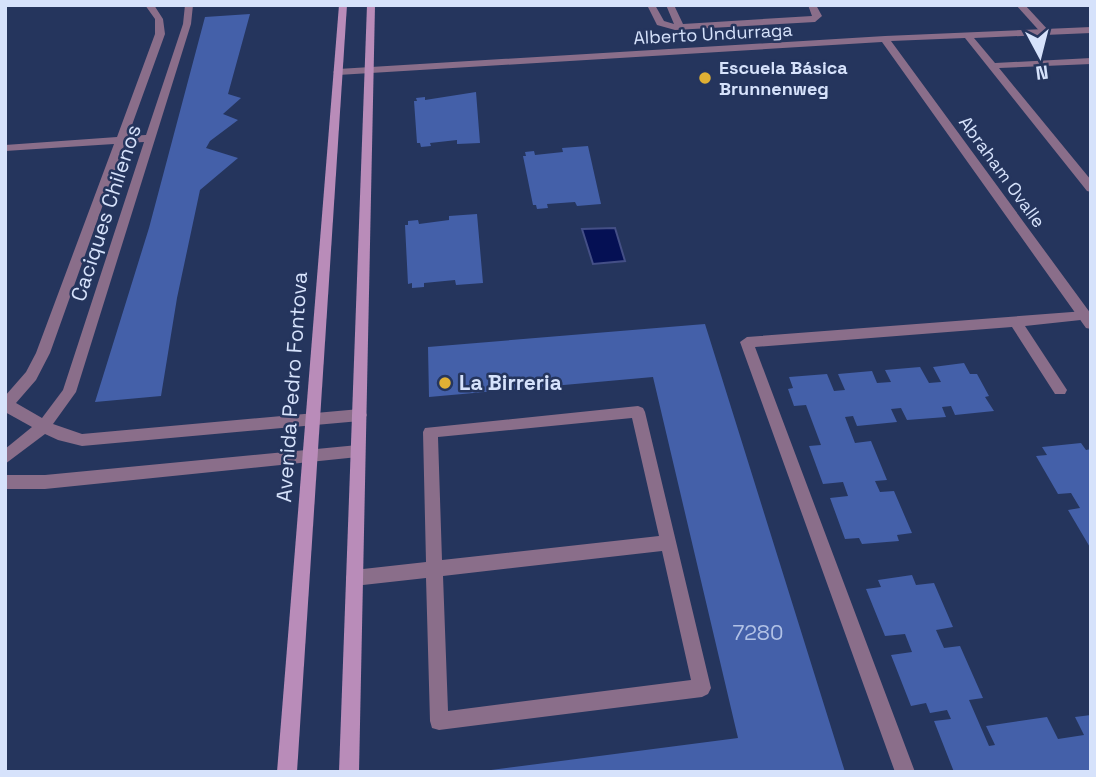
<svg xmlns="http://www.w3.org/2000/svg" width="1096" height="777" font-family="'Space Grotesk',sans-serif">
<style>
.water{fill:#051054;stroke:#444f86;stroke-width:2}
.building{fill:#4460a9}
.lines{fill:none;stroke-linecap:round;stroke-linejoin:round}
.lane{fill:#8a6e8a;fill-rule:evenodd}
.street{fill:#8a6e8a;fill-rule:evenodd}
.secondary{fill:#b98cb9;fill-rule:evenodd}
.poi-dot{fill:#e0b034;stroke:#25355d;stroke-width:2.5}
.labels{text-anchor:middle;stroke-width:5;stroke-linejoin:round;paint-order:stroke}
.far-street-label{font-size:18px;fill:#d6e2fb;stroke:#25355d}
.far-poi-label{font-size:18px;font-weight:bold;fill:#d6e2fb;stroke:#25355d;text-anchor:start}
.street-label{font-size:21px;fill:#d6e2fb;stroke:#25355d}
.poi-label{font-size:21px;font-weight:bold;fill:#d6e2fb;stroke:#25355d;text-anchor:start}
.near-number-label{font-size:21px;fill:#b2c2e6}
</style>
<rect width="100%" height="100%" fill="#25355d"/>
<polygon class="water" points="615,228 625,261 593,264 582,229"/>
<g class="building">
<polygon points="250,14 228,94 241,98 223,114 238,120 210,141 206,148 238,158 200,190 177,298 161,396 95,402 149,228 205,17"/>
<polygon points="476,92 480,143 457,144 457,140 430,143 431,146 421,147 420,143 417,143 414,101 417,101 416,98 425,97 425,100"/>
<polygon points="588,146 601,204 577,206 575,202 547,204 548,208 537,209 536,205 533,205 523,156 526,156 525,152 534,151 535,155 563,152 562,148"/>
<polygon points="477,214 483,283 456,285 455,280 424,283 424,287 412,288 412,283 408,284 405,225 408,225 408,221 418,220 419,224 449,220 449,216"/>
<polygon points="705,324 845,772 476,772 738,738 653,377 429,397 428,347"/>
<polygon points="964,363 970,374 977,374 989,396 985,397 994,411 955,415 951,406 942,407 946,417 907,420 901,408 891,409 897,422 857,426 853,416 845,417 855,443 871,441 887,480 875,481 880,492 894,491 912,533 897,535 899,541 862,544 859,538 845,539 830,498 848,496 843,482 823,484 809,446 821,445 806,405 794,406 788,389 793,388 789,377 827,374 834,391 845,390 838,374 872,371 877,383 891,382 885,370 920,367 929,383 941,382 933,367"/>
<polygon points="1081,443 1086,450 1091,449 1091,549 1068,510 1080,508 1071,493 1058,494 1036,456 1047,455 1042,447"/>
<polygon points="912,575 916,585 934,583 953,627 936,630 944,648 960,646 983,698 969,700 989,746 995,745 986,726 1047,717 1058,739 1084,735 1075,717 1091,715 1091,772 954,772 934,721 951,719 947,710 930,713 926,703 911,706 891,655 912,652 905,634 885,636 866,589 881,587 878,580"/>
</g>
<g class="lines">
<g class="lane">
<polygon points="1016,5 1025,5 1049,31 1049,35 1043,35"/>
<polygon points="1085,311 1090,313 1090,319 1025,326 1067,390 1065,394 1055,394 1012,327 755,347 915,772 895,772 740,342 747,337"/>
<path d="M638,406L643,408L645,412L711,688L708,694L702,697L439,730L432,728L430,721L426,578L354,586L348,584L346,578L348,572L354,570L426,562L423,432L425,428ZM632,418L659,536L442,560L438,437ZM662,551L691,680L448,711L443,576Z"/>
</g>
<g class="street">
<path d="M145,5H154L163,19L165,34L128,136L146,135L183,24L185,5H193L191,24L76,392L53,424L82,434L360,409L365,411L367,415L365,419L360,421L82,446L58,440L45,434L5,464V449L32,427L5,412V396L26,372L36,353L114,144L5,151V145L117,137L155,34V19ZM144,142L63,390L42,418L16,403L36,380L50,353L125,143Z"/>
<polygon points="647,5 655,5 664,21 674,24 666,5 674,5 683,24 812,16 808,5 816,5 822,16 815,22 675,30 657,25"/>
<polygon points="1091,27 1091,33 974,38 995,63 1091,58 1091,64 999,68 1091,180 1091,192 1087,191 965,38 891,41 1091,314 1091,329 1086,328 882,42 338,75 333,72 338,69 885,36"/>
<polygon points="358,445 363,446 365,451 363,456 358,457 45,489 5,489 5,475 45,475"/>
</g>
<g class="secondary">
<polygon points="339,5 347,5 297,772 277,772"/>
<polygon points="367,5 375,5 359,772 339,772"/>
</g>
</g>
<g class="poi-dot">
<circle cx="705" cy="78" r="7"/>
<circle cx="445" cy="383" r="7"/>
</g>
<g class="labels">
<g class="far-street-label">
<text transform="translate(713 34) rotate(-3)" y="6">Alberto Undurraga</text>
<text transform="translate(1002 172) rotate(54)" y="6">Abraham Ovalle</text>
</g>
<g class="far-poi-label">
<text x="719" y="74">Escuela Básica<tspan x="719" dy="21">Brunnenweg</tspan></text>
</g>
<g class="street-label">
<text transform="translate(106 213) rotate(-72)" y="7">Caciques Chilenos</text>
<text transform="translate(292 387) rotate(-86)" y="7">Avenida Pedro Fontova</text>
</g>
<g class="poi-label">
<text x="459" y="390">La Birreria</text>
</g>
<g class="near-number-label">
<text x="758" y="640">7280</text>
</g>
</g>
<rect width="1096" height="777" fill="none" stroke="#d6e2fb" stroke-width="14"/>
<g transform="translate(1040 56) rotate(173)" stroke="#25355d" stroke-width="5" paint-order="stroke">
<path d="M0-5L12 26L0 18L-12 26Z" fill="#d6e2fb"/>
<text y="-10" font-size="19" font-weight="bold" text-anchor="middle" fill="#d6e2fb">N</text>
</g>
</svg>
